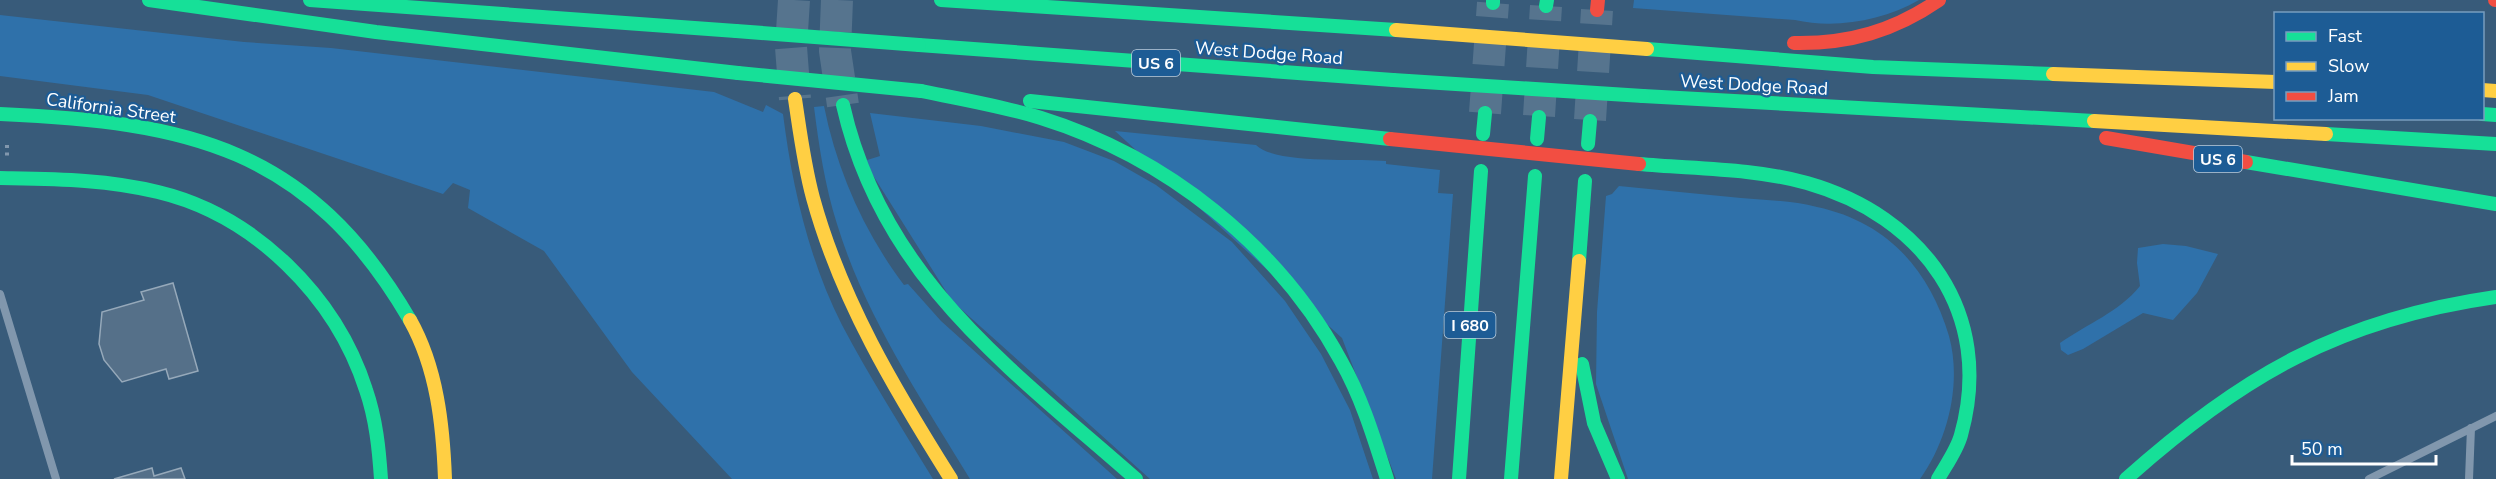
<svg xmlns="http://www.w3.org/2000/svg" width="2496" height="479" font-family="'Nunito Sans',sans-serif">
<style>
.green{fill:#2f71aa}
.building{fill:#557089;stroke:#96a9ba;stroke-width:1.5}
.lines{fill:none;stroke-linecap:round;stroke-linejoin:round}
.highway-tunnel{stroke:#56748e;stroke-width:32;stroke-dasharray:32 16;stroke-linecap:butt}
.path{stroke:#8197ad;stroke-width:4;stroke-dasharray:3 4.5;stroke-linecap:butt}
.lane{stroke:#8197ad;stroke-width:8}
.fast{stroke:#16e098;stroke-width:14}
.slow{stroke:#ffcf43;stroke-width:14}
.jam{stroke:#f24e42;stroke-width:14}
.fast-bridge{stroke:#16e098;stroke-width:14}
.slow-bridge{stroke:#ffcf43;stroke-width:14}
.jam-bridge{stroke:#f24e42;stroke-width:14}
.labels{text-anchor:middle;stroke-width:4.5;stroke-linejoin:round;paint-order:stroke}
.shield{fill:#1d5c95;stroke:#bbcedf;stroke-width:1.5}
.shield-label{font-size:16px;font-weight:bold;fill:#fff}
.street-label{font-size:18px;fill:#fff;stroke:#1d5c95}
</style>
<rect width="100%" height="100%" fill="#385b7a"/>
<g class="green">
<path d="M1634,0H1919C1882,21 1835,29 1795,20L1633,8Z"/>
<path d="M0,15L244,42L331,48L714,92L763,112L766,105L783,114C792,186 809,260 842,325C870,378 902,428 933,479H732L632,372L544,251L468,208L470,190L453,183L443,194L148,95L0,76Z"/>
<path d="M824,106C837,171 864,232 904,285L908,284L941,321L1117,479H970C921,398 865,316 837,224C825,186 819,147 814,107Z"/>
<polygon points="870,113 981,126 1064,142 1114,161 1156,185 1232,242 1285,301 1321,354 1350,410 1373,479 1150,479 952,301 864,161 880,156"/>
<path d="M1115,131L1256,145C1276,165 1358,158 1386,161V164L1440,170L1438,193L1453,194L1432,479H1396L1342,338Z"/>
<path d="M1619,186C1659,190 1700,194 1741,198C1766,200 1793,201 1817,207C1887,222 1929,269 1949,336C1962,383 1948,440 1920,479H1628L1596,384L1597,312L1606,196L1612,194Z"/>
<path d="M2163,244L2186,246L2218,254L2197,293L2173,320L2143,313L2083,349L2068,355L2061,350L2060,343C2087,324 2119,312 2140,286L2137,263L2138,248Z"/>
</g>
<g class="building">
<polygon points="173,283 198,371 169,379 166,369 122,382 104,360 99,344 102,312 144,300 141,292"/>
<polygon points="152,468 154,476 181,468 185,479 114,479"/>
</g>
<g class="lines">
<g class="highway-tunnel">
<polyline points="794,0 791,47 795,99"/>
<polyline points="837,0 835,51 843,105"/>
<polyline points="1485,113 1493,3"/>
<polyline points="1539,116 1546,6"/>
<polyline points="1590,120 1597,10"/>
</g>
<polyline class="path" points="7,145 7,159"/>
<g class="lane">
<polyline points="0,294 56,479"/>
<polyline points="2369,479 2496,416"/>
<polyline points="2469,479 2471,428"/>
</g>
<g class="fast">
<polyline points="149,0 376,32 738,73"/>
<polyline points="310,0 736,31"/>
<polyline points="941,0 1396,30"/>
<polyline points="1493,0 1493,3"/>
<polyline points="1546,6 1547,0"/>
<polyline points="919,45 1393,80"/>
<polyline points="1647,49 1873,67 2053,74"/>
<path d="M921,91C961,99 1002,106 1041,118C1166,157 1278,245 1341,361C1362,398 1374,438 1387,479"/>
<polyline points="1643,96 2094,121"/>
<polyline points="1030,101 1390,139"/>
<path d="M843,105C882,278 1010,368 1136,479"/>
<path d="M0,114C188,122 309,147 410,320"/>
<polyline points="2482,114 2496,115"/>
<polyline points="1483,134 1485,113"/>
<polyline points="2326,134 2496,144"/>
<polyline points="1537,139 1539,117"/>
<polyline points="1588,144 1590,121"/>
<polyline points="2246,162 2496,204"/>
<path d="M1639,164C1694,169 1753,168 1807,183C1923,216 1995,313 1961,435C1957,450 1946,465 1938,479"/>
<path d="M0,178C53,179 106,179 158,192C254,215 336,296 366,390C376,419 379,449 381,479"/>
<polyline points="1579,261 1585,181"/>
<polyline points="1582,364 1594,423 1618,479"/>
<polyline points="1459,479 1481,171"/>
<polyline points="1511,479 1535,176"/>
<path d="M2126,479C2242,375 2341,319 2496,297"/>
</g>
<g class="slow">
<polyline points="2053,74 2276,82"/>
<polyline points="2482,90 2496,91"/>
<path d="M795,99C800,132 804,165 813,198C841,300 895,390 951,479"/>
<polyline points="2094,121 2326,134"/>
<path d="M410,320C437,368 443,425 445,479"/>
<polyline points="1561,479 1579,261"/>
</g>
<g class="jam">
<polyline points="2495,0 2496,0"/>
<polyline points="1597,10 1598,0"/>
<path d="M1794,43C1849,44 1894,31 1939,0"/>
<polyline points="2106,138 2246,162"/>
</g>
<g class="fast-bridge">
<polyline points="736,31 919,45"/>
<polyline points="738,73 921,91"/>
<polyline points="1393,80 1643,96"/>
</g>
<polyline class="slow-bridge" points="1396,30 1647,49"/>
<polyline class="jam-bridge" points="1390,139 1639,164"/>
</g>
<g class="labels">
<g class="shield">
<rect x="1132" y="50" width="48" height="26" rx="4.5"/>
<rect x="2194" y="146" width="48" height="26" rx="4.5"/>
<rect x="1444.5" y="312" width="51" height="26" rx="4.5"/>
</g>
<g class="shield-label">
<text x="1156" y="69">US 6</text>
<text x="2218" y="165">US 6</text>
<text x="1470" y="331">I 680</text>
</g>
<g class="street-label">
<text transform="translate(1269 53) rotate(4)" y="6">West Dodge Road</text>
<text transform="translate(1754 85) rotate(3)" y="6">West Dodge Road</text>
<text transform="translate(111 108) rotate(8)" y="6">California Street</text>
</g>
</g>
<rect x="2274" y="12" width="210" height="108" fill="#1d5c95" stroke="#779dbf" stroke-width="1.5"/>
<rect x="2286" y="32" width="30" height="9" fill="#16e098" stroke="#779dbf" stroke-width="1.5"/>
<text x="2328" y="42" font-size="18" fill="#ffffff">Fast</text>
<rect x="2286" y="62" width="30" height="9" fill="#ffcf43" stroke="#779dbf" stroke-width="1.5"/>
<text x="2328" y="72" font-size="18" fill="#ffffff">Slow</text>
<rect x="2286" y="92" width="30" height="9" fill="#f24e42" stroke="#779dbf" stroke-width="1.5"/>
<text x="2328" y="102" font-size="18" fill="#ffffff">Jam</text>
<path d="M2292 455v9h144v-9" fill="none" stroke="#ffffff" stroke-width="3"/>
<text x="2301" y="455" font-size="18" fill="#ffffff" stroke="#1d5c95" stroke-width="4.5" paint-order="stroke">50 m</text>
</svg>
